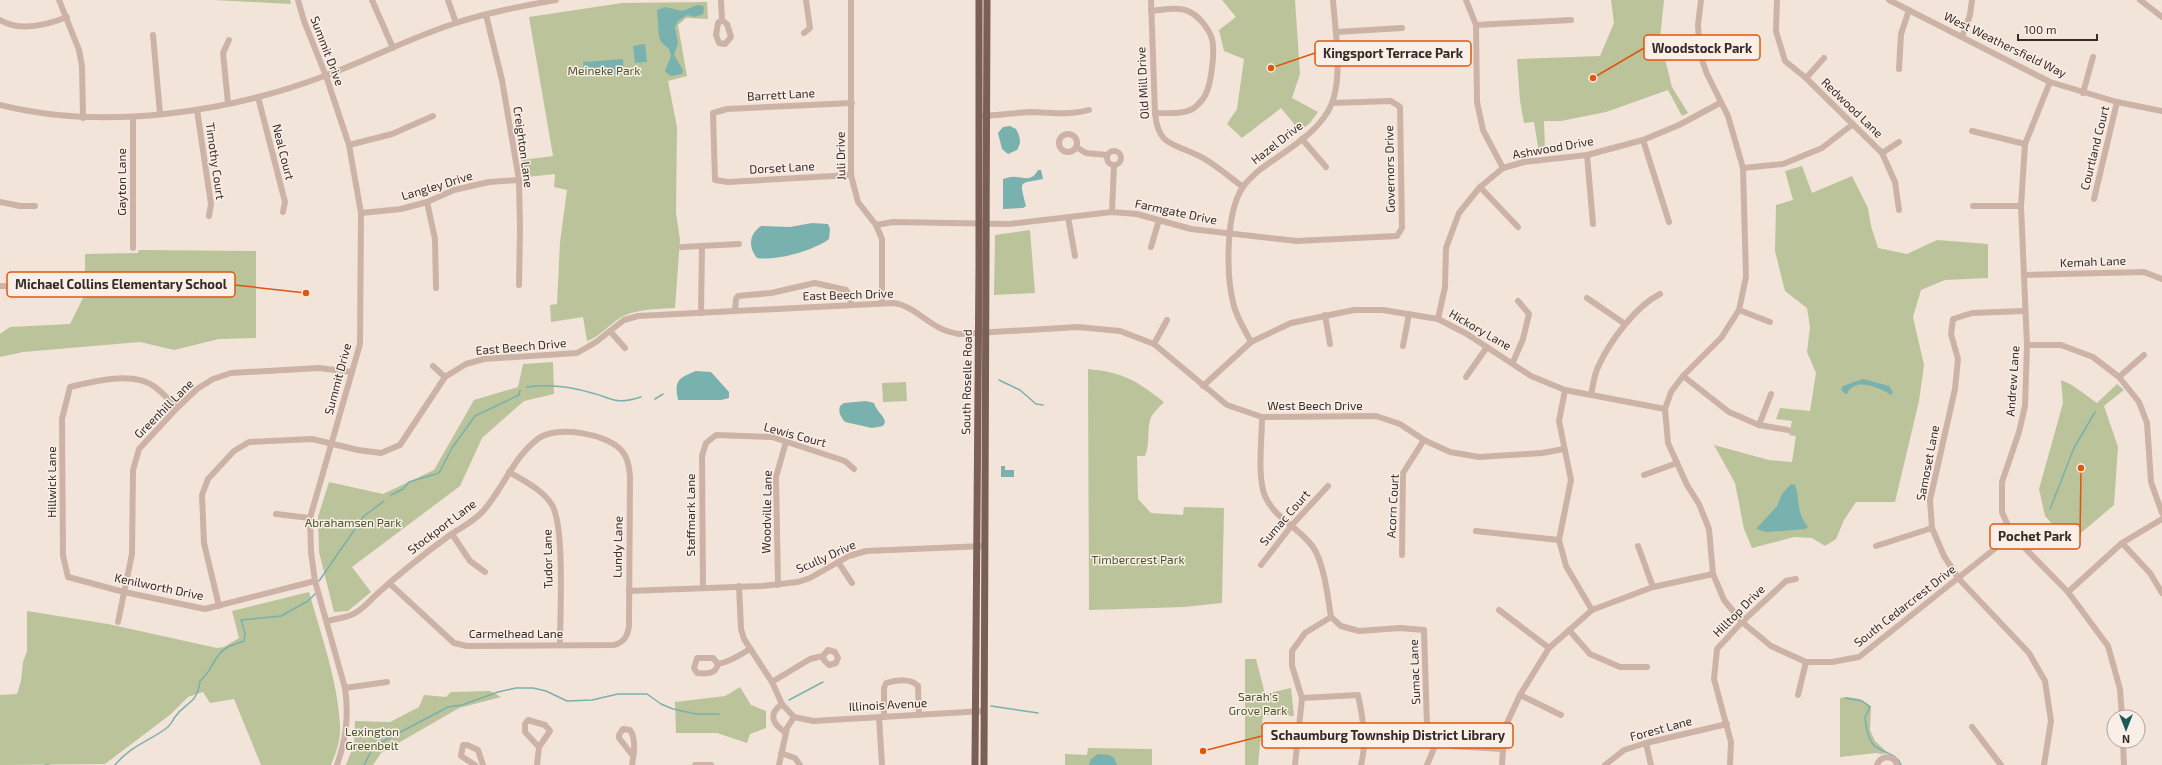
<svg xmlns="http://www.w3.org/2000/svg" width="2162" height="765" font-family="'Exo 2',sans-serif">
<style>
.green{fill:#bac39a}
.water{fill:#78b1ad}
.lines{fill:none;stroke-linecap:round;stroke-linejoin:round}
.stream{stroke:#78b1ad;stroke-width:1.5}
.minor{stroke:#ccb3a6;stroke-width:6}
.major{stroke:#7a5f57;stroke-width:7}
.labels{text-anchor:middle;stroke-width:3;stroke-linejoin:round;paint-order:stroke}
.street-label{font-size:12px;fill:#372a27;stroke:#faefe7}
.park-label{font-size:12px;fill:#4b572a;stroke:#faefe7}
.leader{fill:none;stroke:#df570d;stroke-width:1.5}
.callout-dot{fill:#df570d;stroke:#faefe7;stroke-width:1.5}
.callout{fill:#faefe7;stroke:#df570d;stroke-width:1.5}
.callout-label{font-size:13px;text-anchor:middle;font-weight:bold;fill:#372a27}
</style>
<rect width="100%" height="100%" fill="#f3e4da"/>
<g class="green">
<polygon points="213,0 290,0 291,4"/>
<polygon points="1222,0 1295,0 1300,74 1292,98 1318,112 1310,123 1300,131 1281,108 1242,138 1227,124 1237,109 1244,59 1224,51 1219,30 1236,17"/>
<polygon points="1611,0 1664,0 1660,39 1672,87 1688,113 1682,116 1668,90 1606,112 1561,121 1544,121 1545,152 1539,153 1534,122 1524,123 1520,101 1517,59 1600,56 1614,23"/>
<path d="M707,2L708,19L686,18L678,25L687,76L668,81L677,127L676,213L680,240L675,308C658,309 634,309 620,318C609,325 599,337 587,341L583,317L551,322L550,305L557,304L560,242L567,190L554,187L555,174L526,177L522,160L553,156L529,17L622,3Z"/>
<polygon points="1802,166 1812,193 1852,176 1868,208 1871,226 1878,248 1907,254 1937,240 1988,244 1988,278 1945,280 1921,290 1913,317 1924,365 1919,401 1895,502 1856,502 1844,520 1836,539 1825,546 1812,538 1794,537 1752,548 1744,529 1735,483 1714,445 1769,460 1792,462 1796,436 1789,435 1792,421 1776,419 1780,408 1810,411 1816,373 1807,352 1810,327 1807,308 1785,291 1775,251 1776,205 1793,200 1785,171"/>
<polygon points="1030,230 1035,293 994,295 995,235"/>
<polygon points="139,250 256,251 256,338 219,339 174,350 140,342 23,352 0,357 0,334 10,327 70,324 85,294 85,254 138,253"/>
<polygon points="553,362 554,394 524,401 482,438 460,486 352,567 371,592 348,611 334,612 319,552 318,517 329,482 383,494 434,470 474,400 518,387 523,364"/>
<path d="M1088,369C1123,372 1137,381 1164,402C1159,408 1152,413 1150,420C1147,432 1150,444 1145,456H1137L1138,499L1151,513L1183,515L1184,507L1224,508L1222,603L1184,607L1089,610Z"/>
<polygon points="2061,380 2072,385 2097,403 2117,384 2124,390 2104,406 2118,447 2114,505 2069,543 2045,516 2039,489 2063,403"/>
<polygon points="906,382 907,401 883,402 882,383"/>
<path d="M309,592C321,635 338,681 340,726C341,739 336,753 331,765H261L234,699L210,703L203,692L188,697L171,714L105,764L0,765V695L17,694L21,681L23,662L27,651V611L108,624L217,648L224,647L239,638L232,611Z"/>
<polygon points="1245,659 1256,659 1265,694 1291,688 1294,716 1263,715 1258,765 1245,765"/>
<polygon points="740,687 751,705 766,711 766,728 750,734 747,743 717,733 676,733 675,702 725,696"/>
<polygon points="490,691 501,697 459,708 381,753 373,765 346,765 354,744 355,721 390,722 419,707 424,695 446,697 451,692"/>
<polygon points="1847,697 1860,699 1871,706 1870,730 1875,741 1888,753 1881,754 1876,753 1840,757 1840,698"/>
<polygon points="1088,748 1152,749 1152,765 1065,765 1065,754 1087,755"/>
</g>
<g class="water">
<polygon points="697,5 703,6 704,8 703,14 695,17 687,15 678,21 675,27 678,43 674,55 683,70 682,74 670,76 665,71 671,56 669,49 661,42 659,36 657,10 665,7 682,11"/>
<polygon points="645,44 647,62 635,63 633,46"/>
<polygon points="623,59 624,73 585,77 583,62"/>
<path d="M1010,126L1016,129C1020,137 1022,142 1017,150L1008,154L1002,149L998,133L1003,127Z"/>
<path d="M1038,170H1041L1043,179C1019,184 1019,179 1026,206L1023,208L1003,209V179C1007,178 1012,176 1016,177C1027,178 1032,181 1038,170Z"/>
<path d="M812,223L828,224L830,229L829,239C813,251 776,261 757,258C748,247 749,234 761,226L790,227Z"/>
<path d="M696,371L711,372L729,392V398L721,400H678C674,381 678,378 696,371Z"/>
<path d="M1863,379L1889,386L1893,392L1891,395C1880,388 1854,376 1847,394L1844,393L1841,389L1843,386Z"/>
<path d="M866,401L874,403C876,411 884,415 885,422L883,426L872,428L845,422C841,417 838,413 840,406L844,403Z"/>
<polygon points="1001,466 1005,466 1005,470 1014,470 1014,477 1001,477"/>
<path d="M1791,484L1795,485C1801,503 1795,510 1808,527L1805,529L1767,532L1756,529L1777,506L1782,494Z"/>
<polygon points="1098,754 1109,755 1114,758 1117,765 1089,765 1091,759"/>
</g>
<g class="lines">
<g class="stream">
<polyline points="999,380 1020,390 1036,404 1043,405"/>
<path d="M527,387C548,384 572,387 592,393C615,399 615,405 641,397"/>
<polyline points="655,399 663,394"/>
<polyline points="391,495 403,489 409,482 439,473 452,448 475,416 519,395 520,390"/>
<polyline points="2050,509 2074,448 2095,412"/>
<polyline points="319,581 364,516 384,501"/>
<path d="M1845,698L1862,701L1870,707L1865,717C1866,725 1867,736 1872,743C1880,754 1896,751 1901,765"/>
<polyline points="789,700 823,682"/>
<polyline points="991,706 1038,713"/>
<polyline points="45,765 49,765"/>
<path d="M115,765C130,746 150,741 168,727C171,724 173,720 175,717C186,701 197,705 200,681C212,672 214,655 226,648C231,645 238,643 244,641L245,633L241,620L281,616L308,601L315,594"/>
<polyline points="364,765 374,746 448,707 462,705 498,692 516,688 533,688 546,691 567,701 592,700 618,694 647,694 661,704 673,709 696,714 719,714"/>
</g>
<g class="minor">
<polyline points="59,0 79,50 82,66 83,118"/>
<path d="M298,0L304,21L326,76L349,145L361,213L360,344L310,518L311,552L315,581L345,688C349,716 346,739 337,765"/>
<polyline points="372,0 393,48"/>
<polyline points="448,0 456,23"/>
<polyline points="721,0 722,20 727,24 731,37 725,44 719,43 716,35 718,23 722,20"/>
<polyline points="851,0 851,175 858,202 876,225 882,239 882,302"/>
<path d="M1151,0L1155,113C1158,146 1173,143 1197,155C1213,162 1228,176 1243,187"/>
<polyline points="1466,0 1476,25 1477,102 1483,130 1503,168"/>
<polyline points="1701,0 1698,25 1700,54 1707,74 1728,116 1743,168 1746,277 1739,310 1721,338 1683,376 1671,392 1665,409 1668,443 1687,485 1699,504 1709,529 1713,574 1724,600 1742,622 1771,646 1806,662 1832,662 1859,657 2012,535"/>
<polyline points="1777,0 1776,31 1785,61 1806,78 1882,153 1895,182 1899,210"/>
<polyline points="1889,0 2050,82 2117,102 2162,111"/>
<polyline points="2140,0 2162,17"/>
<path d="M1151,11C1163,10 1179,6 1190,12C1201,18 1213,33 1213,46C1214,56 1211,82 1207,91C1205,97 1199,104 1194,108C1183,115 1167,113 1155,113"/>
<polyline points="486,15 502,80 519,180 520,229 519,285"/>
<path d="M0,20C20,32 47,25 67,17"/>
<polyline points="1476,25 1571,20"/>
<polyline points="1336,32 1402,28"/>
<polyline points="804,33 810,28 806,0"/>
<polyline points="153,35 160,114"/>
<polyline points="1962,37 1970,15 1972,0"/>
<polyline points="1899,69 1901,34 1909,10"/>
<polyline points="1806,78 1824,58"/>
<polyline points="2050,82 2025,144 2021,206 2027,345 2025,406 2019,432 2002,482 2002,512 2012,535 2068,592 2108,646 2120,689 2122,717"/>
<polyline points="2083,93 2093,57"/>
<polyline points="258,97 285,202 283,212"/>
<polyline points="228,103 223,53 229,40"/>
<path d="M0,105C103,131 228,113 327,75C370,59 412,37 456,23C489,12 523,6 556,0"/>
<polyline points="197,110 211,204 209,216"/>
<path d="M983,116C999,115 1014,113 1030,112C1050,112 1069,116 1089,110"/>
<polyline points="1972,131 2025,144"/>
<circle cx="1068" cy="143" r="9"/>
<polyline points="1302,139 1326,167"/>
<polyline points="1643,140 1669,222"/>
<polyline points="349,145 392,134 433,116"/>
<polyline points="1076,147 1086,153 1107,155"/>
<circle cx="1114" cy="158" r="7"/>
<polyline points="1882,153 1899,142"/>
<polyline points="1587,155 1593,224"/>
<polyline points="1743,168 1783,164 1822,148 1853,124"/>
<polyline points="851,175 728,182 715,180 713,113 727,109 852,103"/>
<polyline points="1480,187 1518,227"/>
<polyline points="2094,199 2117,102"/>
<polyline points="0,202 20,206 35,206"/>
<polyline points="427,202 435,239 436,288"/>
<polyline points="1973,206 2021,206"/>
<polyline points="1112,212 1114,165"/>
<polyline points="361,213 401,209 427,202 454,190 489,182 519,180"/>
<polyline points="1068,217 1075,256"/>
<polyline points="876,225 893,222 1009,224 1112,212 1137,214 1191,229 1297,241 1397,236 1402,228 1400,107 1391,101 1332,103"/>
<polyline points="682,247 739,244"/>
<polyline points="1151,247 1159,220"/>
<polyline points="133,248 133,117"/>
<polyline points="2024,275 2144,272 2162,279"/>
<polyline points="0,286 42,287"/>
<polyline points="1587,298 1625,324"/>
<polyline points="735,310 736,299 738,296 771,293 815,283 846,290 850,296 851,304"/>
<polyline points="1739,310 1770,322"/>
<polyline points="2024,311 1972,313 1953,319 1951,334 1958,359 1955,389 1930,500 1932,528 1944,556 1959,579 2029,653 2045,681 2051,721 2044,765"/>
<polyline points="701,313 702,246"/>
<polyline points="1325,315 1330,344"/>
<polyline points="1438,319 1445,287 1446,248 1459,213 1480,187 1503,168 1524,162 1587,155 1643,140 1679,125 1720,103"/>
<polyline points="610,331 625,348"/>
<path d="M1251,342C1245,330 1237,318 1234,306C1226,277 1225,213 1243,187C1246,182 1253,176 1257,172C1282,152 1320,134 1332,103C1343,74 1335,30 1333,0"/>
<polyline points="1154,344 1167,320"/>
<polyline points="2027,345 2061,345 2093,357 2119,377 2139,402 2147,423 2151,482 2162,513"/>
<polyline points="1403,346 1409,314"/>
<polyline points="1513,362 1523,339 1529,314 1518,301"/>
<polyline points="433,366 445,377"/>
<polyline points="1683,376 1729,412 1759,425 1788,430"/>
<polyline points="1466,377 1487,347"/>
<polyline points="2119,377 2144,355"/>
<polyline points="1203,386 1251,342 1291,323 1354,310 1383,310 1438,319 1467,334 1531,376 1565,390 1665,409"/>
<polyline points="1565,390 1559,421 1571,480 1559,540 1566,566 1592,610"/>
<path d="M1591,395C1593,386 1594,374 1599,365C1610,341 1636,306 1660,294"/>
<path d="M177,408C170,401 163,393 155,387C134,371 94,381 70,387L62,419L63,556L68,577L124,592L205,609L315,581"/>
<path d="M1262,417C1262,440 1257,476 1265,496C1275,519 1299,527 1313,547C1324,563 1328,597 1331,617L1341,626L1359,631L1400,628L1424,630L1427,726L1437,741L1427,765"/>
<polyline points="1759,425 1771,394"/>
<path d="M509,472C524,481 543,490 552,505C565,527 560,616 560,645"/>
<polyline points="1644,475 1677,463"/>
<polyline points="276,514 310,518"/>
<polyline points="1476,531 1559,540"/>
<polyline points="452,534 470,561 485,572"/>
<polyline points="2122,543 2150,573 2162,593"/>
<polyline points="1638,546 1653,587"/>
<polyline points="1876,546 1932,528"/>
<polyline points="1402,555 1403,473 1424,440"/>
<polyline points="838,562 852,583"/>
<polyline points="1261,565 1292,525 1328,486"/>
<polyline points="778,585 776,477 786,442"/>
<polyline points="739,586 741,629 744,639 772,682 782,704 794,717 787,728 779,765"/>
<polyline points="703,587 702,456 706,443 716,435 772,437 845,461 854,469"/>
<polyline points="629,591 762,586 798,582 810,578 849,556 866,551 984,546"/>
<polyline points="2068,592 2122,543 2162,519"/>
<path d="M219,606L204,543L202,495L208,479L234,451L249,442L312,439L358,450L381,453L400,445L445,377L466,364L484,359L577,353L596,342L624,320L638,316L894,303C914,306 926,323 944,330C949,332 954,333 959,334L1078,327L1120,331L1154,344L1227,405L1262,417L1376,416L1400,424L1424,440L1450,452L1479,457L1542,453L1564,449"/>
<polyline points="1499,610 1549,648"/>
<path d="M328,621C335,619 344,618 351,615C361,612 369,601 377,594C400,573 424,554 450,535C462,527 475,521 484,510C504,487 514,456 539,438C557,425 607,434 621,450C628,457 629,467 630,476L629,625C628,635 625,642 614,645L467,646L454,643L389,583"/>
<polyline points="118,622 132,554 133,470 139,449 177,408 197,389 213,379 231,373 319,368 352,372"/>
<polyline points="1569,630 1590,654 1620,667 1647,667"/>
<path d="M697,658H713L718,664C716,674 707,674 697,673L694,668Z"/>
<path d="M718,664C730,662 740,655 750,649"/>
<polyline points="772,682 810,659 823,656 828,650 835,652 838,658 836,663 829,665 824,660 823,656"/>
<polyline points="345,688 387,682"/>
<polyline points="1520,695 1561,715"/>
<polyline points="1798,695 1806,662"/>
<path d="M1302,698L1358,695C1363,718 1367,742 1361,765"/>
<path d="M782,704C767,715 773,724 786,733"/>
<polyline points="794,717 813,721 984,711"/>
<polyline points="879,717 882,765"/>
<path d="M884,717V688L886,683C896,680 911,678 918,686L919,715"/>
<polyline points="1972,727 2001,765"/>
<polyline points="1437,741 1452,746 1503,749"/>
<polyline points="2123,741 2124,765"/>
<polyline points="1646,743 1651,765"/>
<polyline points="781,753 795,758 800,765"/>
<polyline points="475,765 461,756 463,745 467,745 478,750 483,765"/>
<polyline points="537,765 539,747 550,731 545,725 528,720 525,724 525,732 539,747"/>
<path d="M632,765C634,755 636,738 630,730L623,729L619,735V738L633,756"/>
<polyline points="695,765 711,765"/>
<polyline points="1295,765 1302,698 1292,666 1292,651 1305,633 1331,617"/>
<polyline points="1502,765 1503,749 1507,723 1520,695 1549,648 1592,610 1653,587 1713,574"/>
<polyline points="1605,765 1624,750 1646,743 1727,724"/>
<polyline points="1730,765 1731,742 1714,679 1717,649 1742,622 1786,581 1796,579"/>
<path d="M1877,765C1880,757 1888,755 1895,760L1897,765"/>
</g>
<g class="major">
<polyline points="975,765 979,266 979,0"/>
<polyline points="984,765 987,0"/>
</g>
</g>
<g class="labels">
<g class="street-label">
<text transform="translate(2005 45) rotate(26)" y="4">West Weathersfield Way</text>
<text transform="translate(327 51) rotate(69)" y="4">Summit Drive</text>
<text transform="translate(1143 83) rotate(-93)" y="4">Old Mill Drive</text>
<text transform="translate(781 95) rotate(-3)" y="4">Barrett Lane</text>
<text transform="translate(1852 108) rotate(44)" y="4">Redwood Lane</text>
<text transform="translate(1277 143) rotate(-38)" y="4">Hazel Drive</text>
<text transform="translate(523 147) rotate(82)" y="4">Creighton Lane</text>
<text transform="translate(1553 148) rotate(-10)" y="4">Ashwood Drive</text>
<text transform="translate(2095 148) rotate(-76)" y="4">Courtland Court</text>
<text transform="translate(283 152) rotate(76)" y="4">Neal Court</text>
<text transform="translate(841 156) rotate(-91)" y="4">Juli Drive</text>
<text transform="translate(215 161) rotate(82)" y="4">Timothy Court</text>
<text transform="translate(782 168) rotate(-3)" y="4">Dorset Lane</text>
<text transform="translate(1390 169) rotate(-91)" y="4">Governors Drive</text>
<text transform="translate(122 182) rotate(-90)" y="4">Gayton Lane</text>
<text transform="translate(437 186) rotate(-17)" y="4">Langley Drive</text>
<text transform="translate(1176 212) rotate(12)" y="4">Farmgate Drive</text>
<text transform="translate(2093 262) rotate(-2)" y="4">Kemah Lane</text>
<text transform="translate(848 295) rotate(-2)" y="4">East Beech Drive</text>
<text transform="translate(1480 330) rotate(30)" y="4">Hickory Lane</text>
<text transform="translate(521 347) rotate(-5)" y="4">East Beech Drive</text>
<text transform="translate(338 379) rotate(-75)" y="4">Summit Drive</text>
<text transform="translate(2013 381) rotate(-86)" y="4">Andrew Lane</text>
<text transform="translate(967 382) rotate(-89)" y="4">South Roselle Road</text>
<text x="1315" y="410">West Beech Drive</text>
<text transform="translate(164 409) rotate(-45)" y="4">Greenhill Lane</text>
<text transform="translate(795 435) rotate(15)" y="4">Lewis Court</text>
<text transform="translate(1928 463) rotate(-79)" y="4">Samoset Lane</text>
<text transform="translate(52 482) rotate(-90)" y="4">Hillwick Lane</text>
<text transform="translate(1393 506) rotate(-87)" y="4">Acorn Court</text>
<text transform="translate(767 512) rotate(-89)" y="4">Woodville Lane</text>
<text transform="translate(691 515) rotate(-90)" y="4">Staffmark Lane</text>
<text transform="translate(1285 518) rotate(-49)" y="4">Sumac Court</text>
<text transform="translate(442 527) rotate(-37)" y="4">Stockport Lane</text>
<text transform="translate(618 547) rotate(-89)" y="4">Lundy Lane</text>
<text transform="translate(826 557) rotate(-24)" y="4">Scully Drive</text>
<text transform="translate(548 559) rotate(-91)" y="4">Tudor Lane</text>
<text transform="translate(159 587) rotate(12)" y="4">Kenilworth Drive</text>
<text transform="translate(1905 606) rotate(-38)" y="4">South Cedarcrest Drive</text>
<text transform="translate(1739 611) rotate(-45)" y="4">Hilltop Drive</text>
<text x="516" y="638">Carmelhead Lane</text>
<text transform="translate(1415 672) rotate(-92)" y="4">Sumac Lane</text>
<text transform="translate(888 705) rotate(-3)" y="4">Illinois Avenue</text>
<text transform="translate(1661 729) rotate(-15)" y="4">Forest Lane</text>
</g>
<g class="park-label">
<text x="604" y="75">Meineke Park</text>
<text x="353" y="527">Abrahamsen Park</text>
<text x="1138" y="564">Timbercrest Park</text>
<text x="1258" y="701">Sarah's<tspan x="1258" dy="14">Grove Park</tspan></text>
<text x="372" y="736">Lexington<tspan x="372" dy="14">Greenbelt</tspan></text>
</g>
</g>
<path class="leader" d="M1593 78L1644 48M1271 68L1315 53M306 293L235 285M2081 468L2080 537M1203 751L1262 736"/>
<g class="callout-dot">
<circle cx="1593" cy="78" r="4"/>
<circle cx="1271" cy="68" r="4"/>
<circle cx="306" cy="293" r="4"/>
<circle cx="2081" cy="468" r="4"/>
<circle cx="1203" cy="751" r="4"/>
</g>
<g class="callout">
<rect x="1644" y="35" width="116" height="25" rx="4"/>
<rect x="1315" y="41" width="156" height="25" rx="4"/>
<rect x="7" y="272" width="228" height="25" rx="4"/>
<rect x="1990" y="524" width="90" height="25" rx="4"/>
<rect x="1262" y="723" width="251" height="25" rx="4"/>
</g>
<g class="callout-label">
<text x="1702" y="53">Woodstock Park</text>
<text x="1393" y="58">Kingsport Terrace Park</text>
<text x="121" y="289">Michael Collins Elementary School</text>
<text x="2035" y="541">Pochet Park</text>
<text x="1388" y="740">Schaumburg Township District Library</text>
</g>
<g transform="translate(2126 729) rotate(180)"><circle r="19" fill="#faefe7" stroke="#aca09a"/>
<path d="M0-3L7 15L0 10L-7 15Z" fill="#1b5b57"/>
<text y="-6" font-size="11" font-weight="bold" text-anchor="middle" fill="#372a27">N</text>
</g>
<path d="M2018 34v6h79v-6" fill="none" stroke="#372a27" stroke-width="2"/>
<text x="2024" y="34" font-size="12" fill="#372a27" stroke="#faefe7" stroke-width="3" paint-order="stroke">100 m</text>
</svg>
